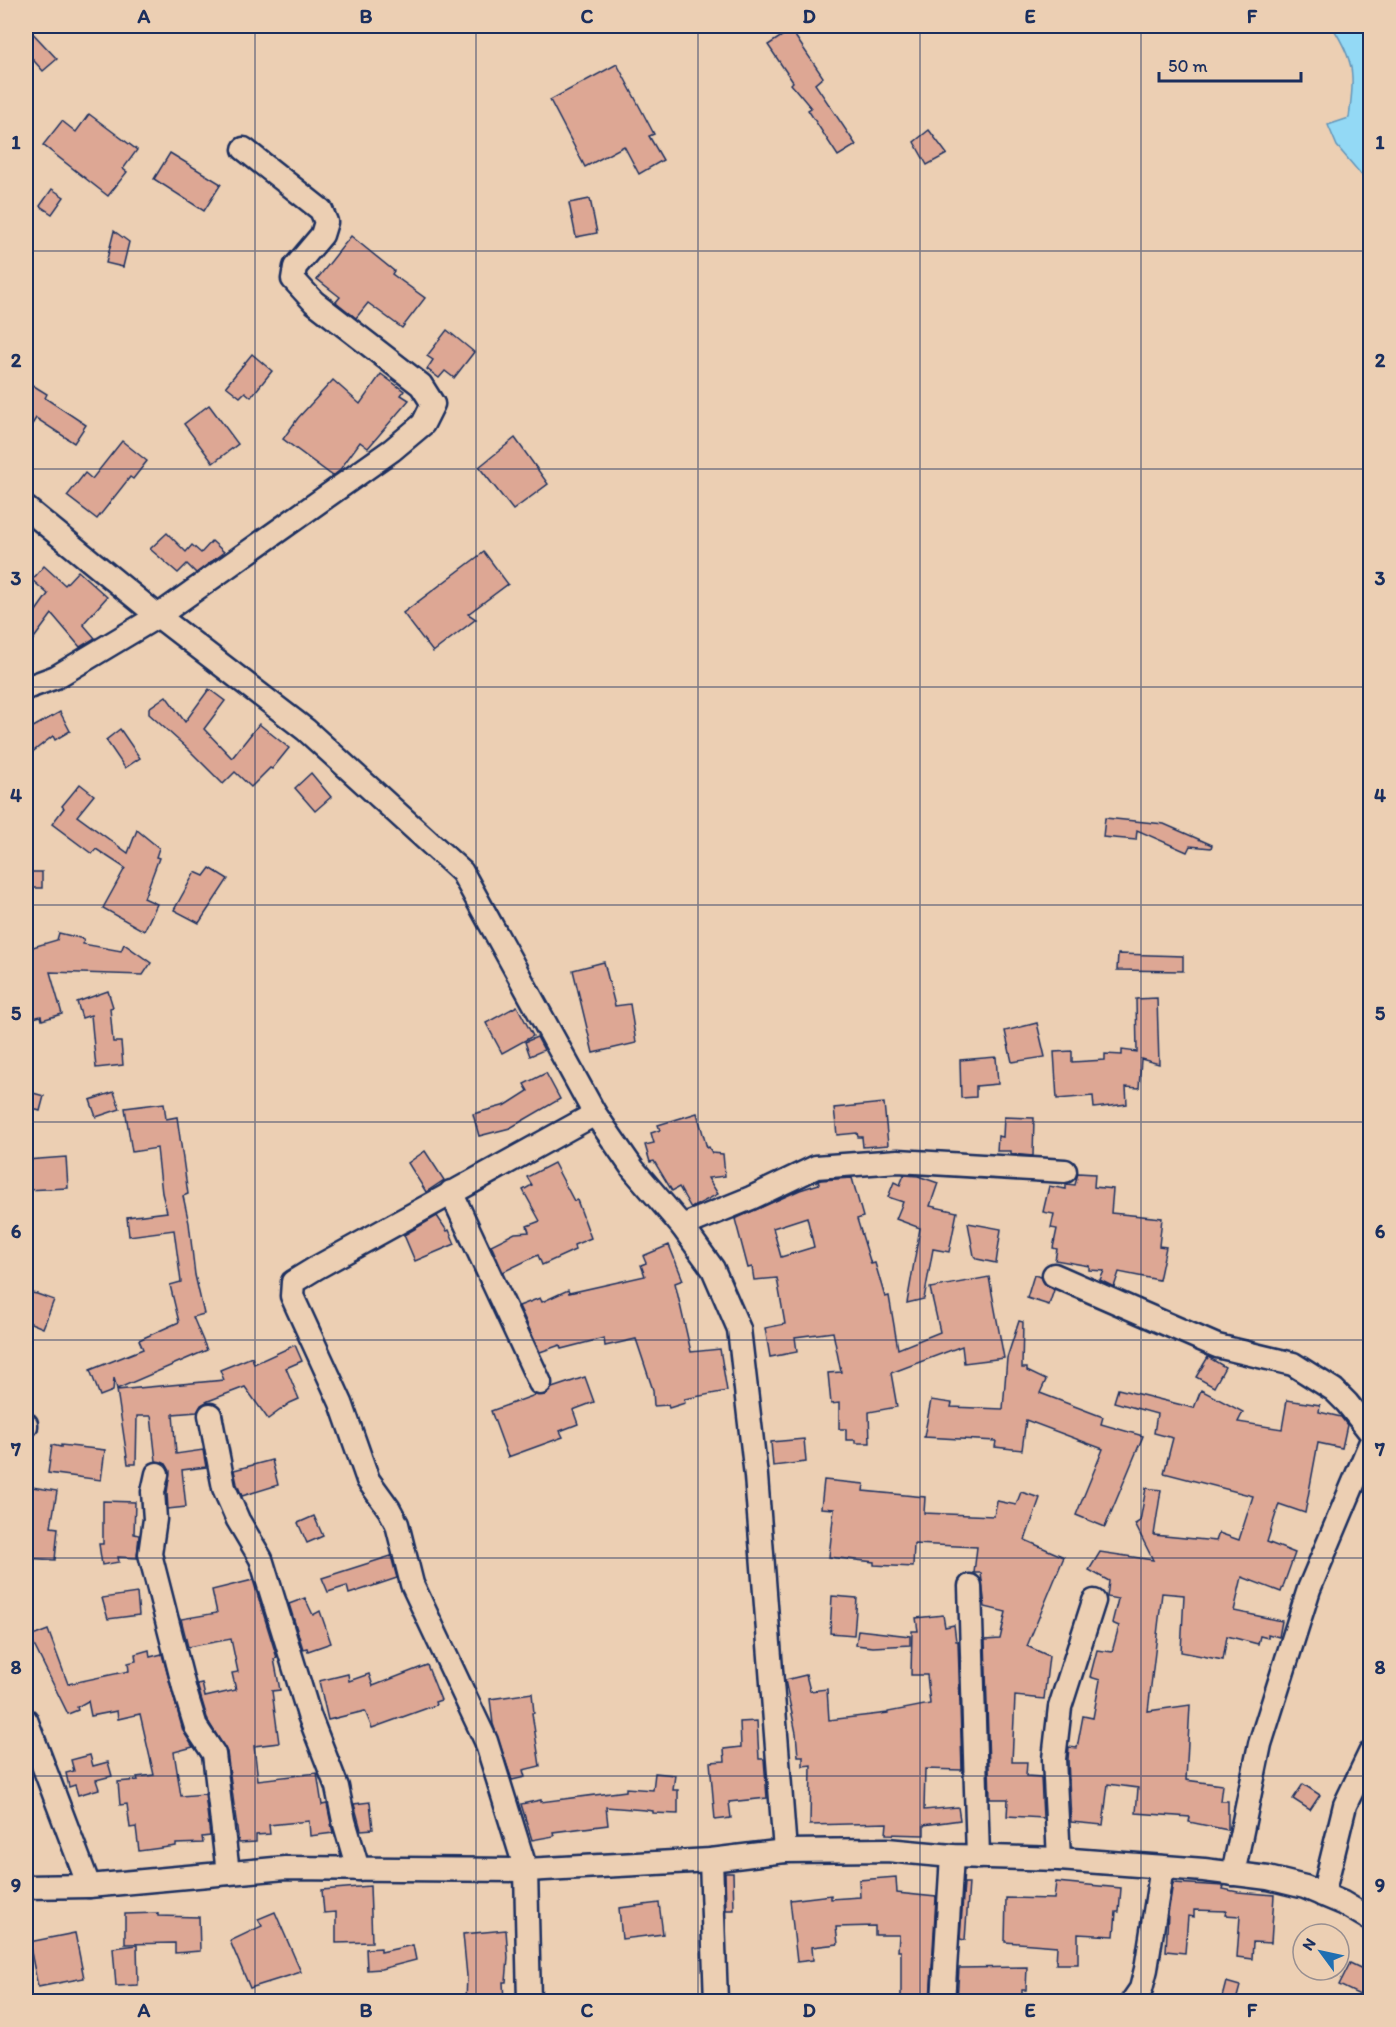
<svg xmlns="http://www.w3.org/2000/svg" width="1396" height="2027" font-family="Itim,sans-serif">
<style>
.water{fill:#93d9f5;stroke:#6395b9;stroke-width:1.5}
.building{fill:#dda794;stroke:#1b2f5e;stroke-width:1.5;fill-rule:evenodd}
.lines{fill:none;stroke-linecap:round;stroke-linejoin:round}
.street-casing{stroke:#1b2f5e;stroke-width:27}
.street{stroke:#eccfb3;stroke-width:22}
.grid{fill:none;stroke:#1b2f5e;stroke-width:1.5;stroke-opacity:0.55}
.neatline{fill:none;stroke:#1b2f5e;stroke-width:2}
.grid-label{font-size:20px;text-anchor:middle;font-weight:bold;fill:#1b2f5e}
</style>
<rect width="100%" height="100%" fill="#eccfb3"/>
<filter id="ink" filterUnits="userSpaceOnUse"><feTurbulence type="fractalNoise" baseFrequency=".0167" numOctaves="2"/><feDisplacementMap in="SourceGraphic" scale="12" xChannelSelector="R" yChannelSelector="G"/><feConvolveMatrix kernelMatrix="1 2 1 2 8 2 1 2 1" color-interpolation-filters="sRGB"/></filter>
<g filter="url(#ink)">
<path class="water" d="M1332,26H1370V185L1337,146L1328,125L1349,118C1354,75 1356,64 1332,26Z"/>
<g class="building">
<polygon points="26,26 57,59 43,71 26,52"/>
<polygon points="791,30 823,77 815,84 856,145 838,156 808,110 811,108 791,84 793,82 768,45"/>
<polygon points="617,64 654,134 649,136 663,160 639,174 624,146 585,167 550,100"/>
<polygon points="89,114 137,150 123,169 127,172 108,196 43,145 62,121 76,132"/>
<polygon points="929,130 947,154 927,165 914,142"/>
<polygon points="170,153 221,184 204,211 154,179"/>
<polygon points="52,189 64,197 52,214 40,206"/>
<polygon points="590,199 597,233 576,237 569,203"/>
<polygon points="114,231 129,242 123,267 106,263"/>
<polygon points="351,236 394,271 392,274 425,298 402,328 368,303 356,318 336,302 340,297 317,279"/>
<polygon points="447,330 474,352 454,378 445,371 439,378 427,369 433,360 427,356"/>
<polygon points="252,354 272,371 251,397 245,392 240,397 226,386"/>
<polygon points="381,374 404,391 401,395 409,400 368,448 360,442 339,471 333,476 283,439 298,418 333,380 360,404"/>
<polygon points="26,381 47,394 45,398 86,425 74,443 36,418 26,434"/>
<polygon points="209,405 238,444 213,463 184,424"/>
<polygon points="515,438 548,484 513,510 479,467"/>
<polygon points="122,441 147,461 133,479 130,477 97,519 67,496 85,473 92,479"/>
<polygon points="167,533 186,552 192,545 201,553 212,541 224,552 196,573 187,564 178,573 150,549"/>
<polygon points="484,552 508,584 468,614 476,619 433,652 403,613"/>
<polygon points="44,566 65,585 78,571 107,597 83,624 95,638 80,647 52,614 26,649 26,625 48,594 32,580"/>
<polygon points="209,689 225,701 204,729 232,758 259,724 289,748 272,769 270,768 251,787 235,772 223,784 188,749 149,714 149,708 166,696 185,722"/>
<polygon points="60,712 70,731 55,740 53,736 26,757 26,731"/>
<polygon points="120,729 140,758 125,768 106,740"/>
<polygon points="311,773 331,797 315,811 295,788"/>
<polygon points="80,784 94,795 77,816 128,853 137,830 159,848 156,857 159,858 144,898 157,904 144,931 103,908 125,868 96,849 92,854 52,824 64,808 62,806"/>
<polygon points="1105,818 1164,824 1212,845 1211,848 1190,846 1187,852 1137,830 1136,840 1103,837"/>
<polygon points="210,868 228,879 199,923 174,910 195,872 204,876"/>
<rect x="26" y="872" width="16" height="16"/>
<polygon points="59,933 84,939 83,944 121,951 124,944 151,963 143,975 50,972 62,1014 42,1020 41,1016 26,1020 26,1005 31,1003 26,985 26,949 57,940"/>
<polygon points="1118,954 1183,956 1183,971 1117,970"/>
<polygon points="604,962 615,1006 630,1004 636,1043 593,1053 573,970"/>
<polygon points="108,991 113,1007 110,1008 113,1042 121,1042 123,1065 96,1068 91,1015 82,1018 77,1002"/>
<polygon points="1157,998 1159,1064 1141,1059 1139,1088 1126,1087 1127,1104 1094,1108 1093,1096 1057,1099 1054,1052 1072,1051 1072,1062 1105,1060 1105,1054 1122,1055 1122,1050 1137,1052 1136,999"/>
<polygon points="517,1006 533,1036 502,1053 486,1023"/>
<polygon points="1037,1023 1045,1057 1012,1062 1005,1031"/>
<polygon points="537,1037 544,1050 530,1056 525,1042"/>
<polygon points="996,1057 998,1084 976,1086 976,1097 961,1098 960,1060"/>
<polygon points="546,1073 560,1099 510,1128 479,1136 473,1114 506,1105 528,1091 524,1084"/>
<polygon points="26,1091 44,1096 40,1111 26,1107"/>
<polygon points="114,1092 120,1109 96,1117 90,1100"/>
<polygon points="164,1103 166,1119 177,1117 188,1194 183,1196 189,1223 195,1275 204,1314 193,1317 207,1350 117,1389 114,1378 113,1391 100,1396 90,1370 143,1349 139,1340 179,1322 170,1285 181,1282 174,1230 129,1236 127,1217 167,1212 162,1193 157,1148 132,1152 125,1108"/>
<polygon points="884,1103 888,1145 863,1147 862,1137 858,1137 857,1133 837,1135 834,1108"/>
<polygon points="697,1113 707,1148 709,1147 712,1153 723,1154 725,1176 708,1178 718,1194 691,1208 679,1187 672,1191 654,1161 650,1162 645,1145 654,1143 651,1133 660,1130 658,1125"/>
<polygon points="1004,1117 1034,1118 1033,1156 1011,1154 1011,1151 997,1151 998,1136 1003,1137"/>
<polygon points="425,1151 444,1180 426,1192 408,1163"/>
<polygon points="66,1157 68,1188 26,1190 26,1160"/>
<polygon points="554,1163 574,1201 577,1200 591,1238 574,1245 575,1250 542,1265 538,1255 503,1272 491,1245 515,1233 529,1232 527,1226 540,1221 523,1190 532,1185 527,1177"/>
<polygon points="1078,1173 1095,1174 1094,1187 1113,1189 1111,1213 1162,1218 1159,1246 1166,1247 1159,1280 1119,1272 1114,1287 1100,1280 1104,1271 1089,1270 1089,1266 1055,1260 1057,1249 1053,1248 1057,1229 1051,1228 1054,1214 1043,1212 1049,1186 1066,1189 1066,1184 1075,1185"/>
<polygon points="904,1175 918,1176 938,1183 930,1206 957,1212 949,1252 933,1249 924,1299 907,1303 920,1228 896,1219 903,1202 888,1197 894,1182 900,1185"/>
<path d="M852,1178L863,1217L857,1219L871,1264L875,1263L885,1297L889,1296L898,1349L940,1332L930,1288L989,1277L1004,1358L964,1363L962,1346L891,1373L897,1407L869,1412L870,1443H855V1440H846V1429H839V1403L831,1404L828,1373L841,1372L833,1332L795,1337L797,1352L770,1357L765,1328L785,1324L777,1278L754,1280L752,1267L748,1268L735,1219L800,1190L819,1184L818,1181L821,1180ZM807,1217L814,1247L781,1257L773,1228Z"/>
<polygon points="437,1216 447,1231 449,1230 455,1244 415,1261 404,1235"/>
<polygon points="968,1223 1001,1229 996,1263 977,1259 974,1256"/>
<polygon points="669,1245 683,1280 675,1283 691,1352 720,1349 727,1391 684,1399 685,1403 669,1408 668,1405 654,1406 653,1390 636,1339 605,1346 604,1338 561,1349 560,1345 540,1352 519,1306 540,1298 542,1302 568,1290 569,1293 645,1276 641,1265 646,1263 643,1256"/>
<polygon points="1034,1275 1041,1277 1044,1283 1054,1290 1049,1305 1027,1298"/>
<polygon points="26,1292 37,1294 54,1300 43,1328 26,1321"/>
<polygon points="1019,1321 1023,1322 1022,1368 1027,1368 1027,1371 1046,1380 1040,1393 1103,1417 1101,1424 1143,1436 1105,1527 1076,1515 1103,1449 1026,1420 1022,1450 995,1447 996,1441 924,1437 931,1400 952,1403 951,1407 1003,1409 1007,1358"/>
<polygon points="295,1345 302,1361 286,1368 299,1399 290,1403 268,1419 245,1387 208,1401 201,1405 197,1412 173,1414 176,1454 203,1450 206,1467 182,1470 186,1507 168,1509 167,1493 170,1471 166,1464 156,1461 151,1416 137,1416 136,1464 128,1464 117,1390 224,1380 220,1370 252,1357 254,1364"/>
<polygon points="1208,1357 1225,1367 1214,1387 1196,1377"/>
<polygon points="585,1377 594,1402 573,1410 578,1424 560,1431 563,1437 508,1457 491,1411 535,1395 545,1395 552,1388"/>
<polygon points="1118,1389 1194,1408 1201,1390 1243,1412 1238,1422 1282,1429 1287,1400 1320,1405 1319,1412 1341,1417 1347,1425 1342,1448 1318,1443 1305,1513 1279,1504 1267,1542 1295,1553 1281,1592 1242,1577 1234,1611 1282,1621 1279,1637 1268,1634 1268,1638 1260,1636 1258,1644 1227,1636 1223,1660 1181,1652 1184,1595 1162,1593 1148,1711 1190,1705 1186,1780 1222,1785 1220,1801 1228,1801 1228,1830 1189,1822 1190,1817 1136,1813 1138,1788 1108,1784 1103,1825 1071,1822 1068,1759 1069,1747 1077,1748 1083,1716 1093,1718 1100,1680 1090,1677 1097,1650 1112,1652 1119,1626 1112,1623 1118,1599 1107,1597 1109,1581 1089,1570 1100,1552 1153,1560 1135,1524 1140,1521 1146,1488 1161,1490 1154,1535 1216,1541 1219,1533 1239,1540 1253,1496 1164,1473 1173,1438 1154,1433 1157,1414 1114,1402"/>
<polygon points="804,1439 806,1462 773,1466 771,1442"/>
<polygon points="52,1445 61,1447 61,1445 105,1450 101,1480 48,1473"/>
<polygon points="272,1460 278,1485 242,1496 237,1484 234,1470"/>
<polygon points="824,1480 864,1484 863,1491 925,1497 924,1513 994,1516 997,1501 1016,1505 1021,1492 1040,1498 1025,1540 1064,1557 1027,1646 1049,1656 1044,1699 1015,1696 1012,1762 1027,1762 1026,1776 1041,1777 1043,1818 1007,1816 1008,1799 990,1799 985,1640 1000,1639 1006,1612 985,1607 981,1573 974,1573 977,1547 914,1544 913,1567 874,1565 874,1562 829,1557 834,1509 821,1508"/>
<polygon points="26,1486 57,1491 51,1527 58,1528 55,1560 26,1558 28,1516 26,1516"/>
<polygon points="103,1501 135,1502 134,1534 139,1535 137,1558 118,1557 119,1562 102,1565 99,1544 103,1544"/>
<polygon points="314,1516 323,1536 307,1543 298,1523"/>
<polygon points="391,1556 397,1578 349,1594 347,1586 328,1592 322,1578"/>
<polygon points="253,1580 277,1658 274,1659 280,1690 272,1691 279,1743 254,1746 258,1780 317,1773 322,1805 327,1804 333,1833 310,1836 309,1821 269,1825 270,1834 256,1835 256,1842 239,1843 227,1752 208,1721 197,1684 202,1683 205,1697 236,1690 232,1673 238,1672 231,1639 188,1647 181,1619 217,1613 212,1590"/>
<polygon points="137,1593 139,1615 108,1619 102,1598"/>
<polygon points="832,1596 857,1598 854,1635 830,1633"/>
<polygon points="305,1598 313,1615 320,1611 331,1643 308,1651 307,1648 303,1649 289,1604"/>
<polygon points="943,1615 945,1627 954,1625 956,1641 958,1641 962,1770 925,1769 924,1810 958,1807 960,1820 924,1825 924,1835 886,1834 887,1823 810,1825 811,1765 803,1766 803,1756 798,1756 796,1733 785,1680 806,1675 810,1691 827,1689 829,1720 888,1713 888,1712 930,1704 927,1675 911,1675 912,1631 918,1631 916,1618"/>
<polygon points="48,1630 68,1684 129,1671 128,1663 136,1661 135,1654 149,1650 150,1657 162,1654 183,1731 193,1747 174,1752 181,1796 205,1794 210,1836 202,1837 203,1843 176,1844 176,1846 139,1851 136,1827 130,1828 127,1804 120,1805 118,1782 138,1780 137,1777 154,1775 140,1714 118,1719 117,1711 91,1716 88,1701 77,1707 78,1710 68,1714 30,1637"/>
<polygon points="858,1630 910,1636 910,1645 873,1647 856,1645"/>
<polygon points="427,1665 441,1700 435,1702 436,1705 372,1728 365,1711 328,1720 319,1681 348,1674 349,1681 369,1674 373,1686"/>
<polygon points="532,1693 534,1713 532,1713 540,1766 523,1770 525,1777 512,1780 493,1724 490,1699"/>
<polygon points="757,1721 759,1759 764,1759 767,1798 729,1802 731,1818 715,1820 710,1762 725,1761 724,1749 741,1747 740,1722"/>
<polygon points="90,1755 93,1766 108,1762 112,1776 96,1780 99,1789 78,1795 75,1785 69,1787 66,1773 74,1771 71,1760"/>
<polygon points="655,1773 675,1775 673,1790 678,1790 678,1814 653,1813 653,1811 645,1810 606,1807 608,1825 553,1832 554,1836 532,1840 521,1804 541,1800 541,1802 626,1791 626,1788 653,1790"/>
<polygon points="1303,1784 1320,1795 1310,1810 1293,1799"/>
<polygon points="370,1802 373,1829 361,1830 354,1804"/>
<polygon points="725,1873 733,1873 734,1910 726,1910"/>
<polygon points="896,1877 897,1893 936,1897 930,2001 901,2001 901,1951 898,1951 899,1935 875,1935 875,1926 836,1927 838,1944 812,1947 813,1960 797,1962 790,1900 831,1895 831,1899 860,1897 859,1880"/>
<polygon points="1056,1882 1121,1888 1119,1912 1116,1912 1114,1936 1078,1934 1078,1964 1056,1964 1057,1946 1005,1942 1006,1898 1054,1899"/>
<polygon points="964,1883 969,1883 965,1940 960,1939"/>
<polygon points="1173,1883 1224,1886 1223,1889 1238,1892 1274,1895 1271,1943 1253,1942 1252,1959 1237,1957 1240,1916 1225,1915 1226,1911 1194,1910 1194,1917 1188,1916 1185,1953 1166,1951 1168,1914"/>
<polygon points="370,1886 372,1942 336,1943 336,1912 324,1913 322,1890"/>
<polygon points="659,1903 663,1934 622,1939 619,1908"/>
<polygon points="275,1912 301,1972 250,1988 230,1941 262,1926 258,1919"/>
<polygon points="158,1913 158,1916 199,1917 200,1951 175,1953 175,1943 125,1944 125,1914"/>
<polygon points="506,1930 508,1958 506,1982 503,1982 504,2001 466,2001 467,1976 463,1934"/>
<polygon points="75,1933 84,1978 38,1987 29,1942"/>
<polygon points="137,1945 138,1985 116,1986 113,1948"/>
<polygon points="413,1945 416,1960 381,1969 367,1970 366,1949 381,1948 381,1952"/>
<polygon points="1350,1963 1371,1973 1371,1989 1366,1998 1339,1985"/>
<polygon points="1027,1967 1026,1990 1022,1990 1022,2001 957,2001 959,1968"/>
<polygon points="1226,1982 1240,1986 1236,2001 1221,2001"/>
</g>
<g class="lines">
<g class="street-casing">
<g id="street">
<polyline points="26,508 158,616 306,730 462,872 595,1114 633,1169 682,1226 713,1269 739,1329 756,1476 785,1851"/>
<polyline points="26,688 56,677 158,616 392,450 423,424 433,404 421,385 314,302 293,279 295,267 322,235 326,222 321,210 244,149"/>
<polyline points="451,1192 540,1383"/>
<polyline points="682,1226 751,1198 816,1167 898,1161 1065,1171"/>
<polyline points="1054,1275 1217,1346 1293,1364 1334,1390 1347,1403 1370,1432"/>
<polyline points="210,1415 224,1488 238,1520 261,1559 309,1715 337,1787 344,1821 358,1869"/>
<polyline points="26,1426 26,1424"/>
<polyline points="157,1474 153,1492 155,1519 150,1554 185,1691 196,1727 214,1754 228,1873"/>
<polyline points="970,1586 978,1857"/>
<polyline points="26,1720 89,1886"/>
<polyline points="1059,1859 1054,1759 1060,1707 1094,1601"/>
<polyline points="711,1860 716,2002"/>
<polyline points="1233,1874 1260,1744 1309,1589 1370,1444"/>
<polyline points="26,1887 89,1886 285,1868 526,1870 711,1860 785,1851 887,1850 952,1856 1059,1859 1204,1870 1268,1878 1305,1887 1343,1903 1370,1919"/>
<polyline points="1323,1895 1345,1805 1370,1753"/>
<polyline points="529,2002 526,1870 486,1741 412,1584 397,1524 389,1509 368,1480 341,1403 292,1296 293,1282 316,1268 595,1114"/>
<polyline points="943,2002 952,1856"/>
<polyline points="1132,2002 1141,1989 1146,1969 1162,1867"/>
</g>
</g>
<use href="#street" class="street"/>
</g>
</g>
<path class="grid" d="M255,26V2002M476,26V2002M698,26V2002M920,26V2002M1141,26V2002M26,251H1370M26,469H1370M26,687H1370M26,905H1370M26,1122H1370M26,1340H1370M26,1558H1370M26,1776H1370"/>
<rect width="1396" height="2027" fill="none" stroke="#eccfb3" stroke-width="66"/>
<g transform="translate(1321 1952) rotate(303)"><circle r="28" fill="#eccfb3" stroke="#988f91" stroke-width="1.5"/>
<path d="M0-4.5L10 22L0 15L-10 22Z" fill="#1f6fb2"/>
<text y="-9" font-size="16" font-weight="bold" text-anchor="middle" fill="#1b2f5e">N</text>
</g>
<path d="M1159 72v9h142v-9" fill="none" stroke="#1b2f5e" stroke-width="3"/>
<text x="1168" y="72" font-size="18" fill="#1b2f5e" stroke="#eccfb3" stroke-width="4.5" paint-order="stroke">50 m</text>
<rect x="33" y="33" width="1330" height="1961" class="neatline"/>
<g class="grid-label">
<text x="144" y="23">A</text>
<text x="366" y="23">B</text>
<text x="587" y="23">C</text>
<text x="809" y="23">D</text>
<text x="1030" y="23">E</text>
<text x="1252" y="23">F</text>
<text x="16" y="149">1</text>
<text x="1380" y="149">1</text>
<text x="16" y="367">2</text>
<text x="1380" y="367">2</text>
<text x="16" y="585">3</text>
<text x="1380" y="585">3</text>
<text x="16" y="802">4</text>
<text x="1380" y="802">4</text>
<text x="16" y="1020">5</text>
<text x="1380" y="1020">5</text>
<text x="16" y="1238">6</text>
<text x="1380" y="1238">6</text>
<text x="16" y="1456">7</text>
<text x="1380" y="1456">7</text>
<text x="16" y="1674">8</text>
<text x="1380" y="1674">8</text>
<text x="16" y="1892">9</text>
<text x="1380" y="1892">9</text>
<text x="144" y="2017">A</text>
<text x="366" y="2017">B</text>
<text x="587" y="2017">C</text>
<text x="809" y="2017">D</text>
<text x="1030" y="2017">E</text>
<text x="1252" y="2017">F</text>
</g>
</svg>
